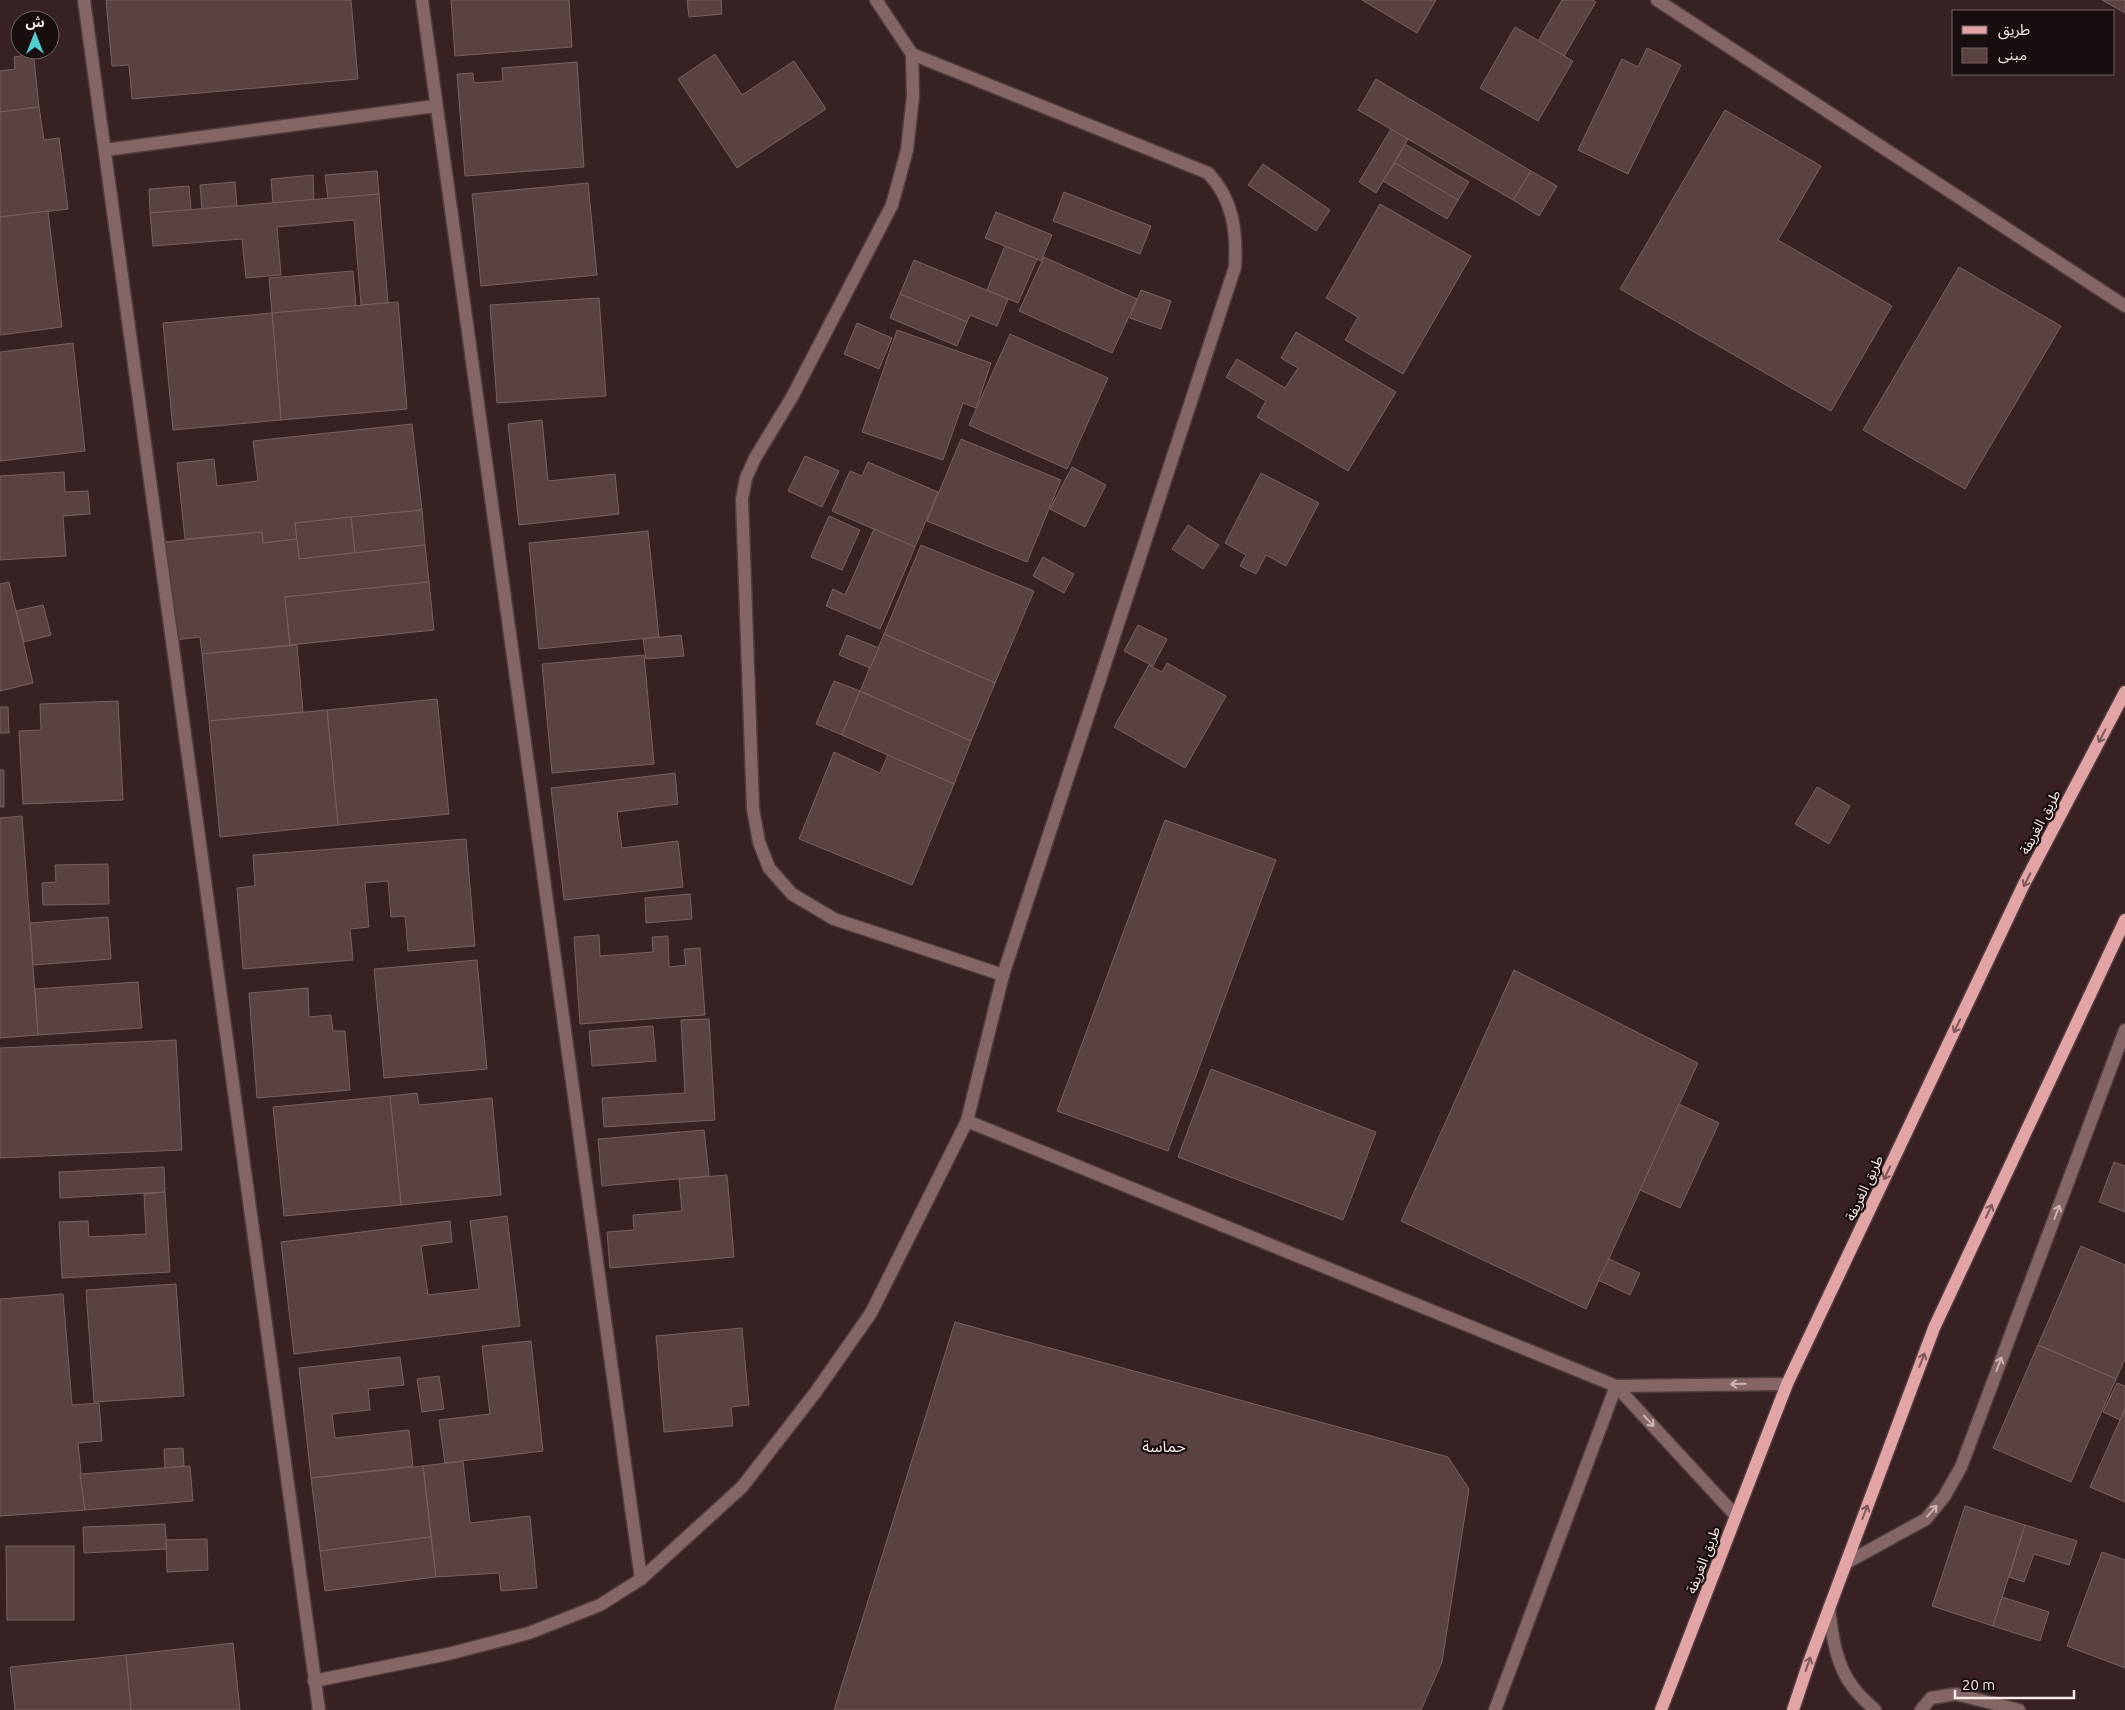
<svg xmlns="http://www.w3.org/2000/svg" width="2125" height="1710" font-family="Ubuntu,'Noto Sans Arabic',sans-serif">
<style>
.building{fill:#5b4242;stroke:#7b6061}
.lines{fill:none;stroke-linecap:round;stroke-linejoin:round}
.minor-casing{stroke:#523d3e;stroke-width:15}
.major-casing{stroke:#523d3e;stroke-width:15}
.minor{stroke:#856667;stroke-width:12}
.major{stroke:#e3a4a6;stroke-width:12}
.oneway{stroke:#7e595a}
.oneway2{stroke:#cab4b4}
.labels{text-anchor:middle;stroke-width:4.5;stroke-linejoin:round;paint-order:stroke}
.street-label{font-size:14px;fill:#f8e8e8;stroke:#180e0e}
.quarter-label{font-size:16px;fill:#f8e8e8;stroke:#180e0e}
</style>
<rect width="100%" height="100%" fill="#372122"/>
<g class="building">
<polygon points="106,0 351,0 358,79 132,99 129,65 112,66"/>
<polygon points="451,0 569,0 572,47 455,56"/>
<polygon points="687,0 721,0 722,14 689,17"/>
<polygon points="1362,0 1436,0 1417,33"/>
<polygon points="1562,0 1592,0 1596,2 1564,56 1538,41"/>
<polygon points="2102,0 2125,0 2125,13"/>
<polygon points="1515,27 1573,61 1538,121 1480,88"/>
<polygon points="1647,48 1681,65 1628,174 1578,150 1622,59 1638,67"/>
<polygon points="21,50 33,50 39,107 0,112 0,71 15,69 14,57 21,56"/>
<polygon points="715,54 742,95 794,61 826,109 737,168 678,79"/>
<polygon points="577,62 584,167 465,176 457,74 473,73 474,83 503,81 502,68"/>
<polygon points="1376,79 1531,171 1513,200 1358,110"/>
<polygon points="39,107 44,140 59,138 68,209 0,217 0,112"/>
<polygon points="1725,110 1821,166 1778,240 1892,306 1831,411 1620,289"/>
<polygon points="1391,129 1408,139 1376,193 1359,182"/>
<polygon points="1405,144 1469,182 1458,200 1395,163"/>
<polygon points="1395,163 1458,200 1447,219 1383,181"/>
<polygon points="1263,164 1330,210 1316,231 1248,185"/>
<polygon points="377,171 379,194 328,199 325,175"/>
<polygon points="1531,171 1557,186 1539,216 1513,200"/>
<polygon points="313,175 314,200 273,204 271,179"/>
<polygon points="235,182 237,206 202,209 200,185"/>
<polygon points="588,183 597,275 481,286 472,194"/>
<polygon points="189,186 191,210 150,213 149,189"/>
<polygon points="1064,192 1151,226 1140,254 1053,221"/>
<polygon points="379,194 388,303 361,305 354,220 277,227 281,275 246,278 242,239 153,246 150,213"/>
<polygon points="1380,204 1471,256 1403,374 1345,340 1358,317 1326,298"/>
<polygon points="48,211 62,327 0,335 0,217"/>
<polygon points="996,212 1052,235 1041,261 985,238"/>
<polygon points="1005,246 1037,259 1018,303 987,290"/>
<polygon points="1044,257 1137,299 1112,353 1019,311"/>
<polygon points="914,260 1008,299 997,326 970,315 967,322 900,294"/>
<polygon points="1959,267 2061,326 1965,489 1863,430"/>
<polygon points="353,271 356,306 272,313 269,278"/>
<polygon points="1141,290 1171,301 1161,329 1130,318"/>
<polygon points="900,294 967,322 957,346 890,318"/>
<polygon points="599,298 606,396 497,403 490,305"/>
<polygon points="398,302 407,409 281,420 272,313"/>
<polygon points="272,313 281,420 173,430 163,323"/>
<polygon points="857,323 892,338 879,369 844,354"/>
<polygon points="897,330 991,363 976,408 963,403 943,460 862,432"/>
<polygon points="1296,332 1396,392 1348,471 1257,417 1266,401 1226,377 1237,359 1285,388 1298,368 1281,358"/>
<polygon points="1010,334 1108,378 1067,469 969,425"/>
<polygon points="73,343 85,451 0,461 0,352"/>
<polygon points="542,420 548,481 615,474 619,514 519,525 508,424"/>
<polygon points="412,424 422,510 295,523 297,539 263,543 262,532 185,539 177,463 214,459 217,486 258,481 253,441"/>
<polygon points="961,439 1061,480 1027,562 927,521"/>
<polygon points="805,456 839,471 822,507 788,491"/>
<polygon points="868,462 938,492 915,547 832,511 850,471 862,476"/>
<polygon points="1072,467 1106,485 1085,527 1050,509"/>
<polygon points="64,472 65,492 88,491 90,514 63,516 66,556 0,560 0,476"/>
<polygon points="1261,473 1319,503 1286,566 1266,555 1256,574 1240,566 1246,555 1225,543"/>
<polygon points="422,510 425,545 355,553 351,517"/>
<polygon points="829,516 860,530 842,570 811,557"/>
<polygon points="351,517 355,553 299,559 295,523"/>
<polygon points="1188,525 1219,545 1203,569 1172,549"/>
<polygon points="874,529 915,547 880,629 826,606 833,589 845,595"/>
<polygon points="648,531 659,637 539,649 529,543"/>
<polygon points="262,532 263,543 297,539 299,559 425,545 429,582 285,597 290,645 202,654 200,637 174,640 164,542"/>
<polygon points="921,545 1034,591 995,683 884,634"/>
<polygon points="1043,557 1074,574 1064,593 1033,576"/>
<polygon points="9,582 33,683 0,691 0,584"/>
<polygon points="429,582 434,630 290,645 285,597"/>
<polygon points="43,605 51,635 24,642 16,611"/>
<polygon points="1138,625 1167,639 1153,666 1124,651"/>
<polygon points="884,634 995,683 971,741 860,691"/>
<polygon points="681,635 684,656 646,659 643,639"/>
<polygon points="847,635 879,648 870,668 839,655"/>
<polygon points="297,645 303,712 209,721 202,654"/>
<polygon points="644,655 654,764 552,773 542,664"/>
<polygon points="1167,663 1226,696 1185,768 1114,727 1149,665 1162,672"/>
<polygon points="834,681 860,691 842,735 816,724"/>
<polygon points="860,691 971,741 954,784 842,735"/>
<polygon points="437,699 449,814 338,825 327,710"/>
<polygon points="118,701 123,800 23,804 19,731 41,730 40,704"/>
<polygon points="0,707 8,707 9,733 0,733"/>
<polygon points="327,710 338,825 220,837 209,721"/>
<polygon points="834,752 880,773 888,755 954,784 912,885 799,839"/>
<rect x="0" y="770" width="4" height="37"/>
<polygon points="675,773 678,804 617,812 622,848 678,841 683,887 564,900 551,788"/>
<polygon points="1817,787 1850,806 1829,844 1795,824"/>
<polygon points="22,816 38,1035 0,1038 0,818"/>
<polygon points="1165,820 1276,860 1168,1151 1057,1111"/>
<polygon points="466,839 475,946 408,951 405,916 391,917 388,881 365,883 369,927 350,929 353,960 243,969 237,888 255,886 253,855"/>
<polygon points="108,864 109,904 43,905 42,883 56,882 55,865"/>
<polygon points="690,894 692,919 646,923 645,898"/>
<polygon points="108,917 111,959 33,965 30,923"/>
<polygon points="599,935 600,956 653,952 652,937 668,936 669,967 686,965 684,949 700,948 705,1015 580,1024 574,937"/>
<polygon points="477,960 487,1069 384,1078 374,969"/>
<polygon points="1514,970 1698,1063 1586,1309 1401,1221"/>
<polygon points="138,982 142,1028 38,1035 35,989"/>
<polygon points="308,988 309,1017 331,1015 333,1031 345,1031 350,1090 257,1098 249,993"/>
<polygon points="709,1019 715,1120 604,1127 602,1098 685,1093 681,1020"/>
<polygon points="653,1026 656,1061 592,1066 589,1031"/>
<polygon points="176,1040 182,1150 0,1158 0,1048"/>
<polygon points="1211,1069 1376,1132 1343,1220 1178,1157"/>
<polygon points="417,1093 419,1105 492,1098 501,1195 401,1205 390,1096"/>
<polygon points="390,1096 401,1205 284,1216 273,1107"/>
<polygon points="1679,1104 1719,1123 1680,1208 1640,1190"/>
<polygon points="704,1130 709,1176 602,1186 598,1139"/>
<polygon points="2114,1162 2125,1166 2125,1212 2099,1202"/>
<polygon points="164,1167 165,1192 60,1198 59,1172"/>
<polygon points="727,1175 734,1257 610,1268 607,1232 634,1230 633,1215 682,1211 679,1179"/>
<polygon points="165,1192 170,1272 62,1278 59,1222 88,1221 89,1237 146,1234 144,1194"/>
<polygon points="507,1216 520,1326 294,1354 281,1242 450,1221 452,1242 421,1246 428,1295 479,1289 470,1221"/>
<polygon points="2081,1246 2125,1265 2125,1359 2116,1379 2038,1345"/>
<polygon points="1609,1259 1640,1273 1630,1295 1598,1280"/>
<polygon points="176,1284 184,1396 94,1402 86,1290"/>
<polygon points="63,1294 72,1405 99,1403 102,1441 78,1443 85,1510 0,1516 0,1299"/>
<polygon points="955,1322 1448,1457 1469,1489 1442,1662 1421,1710 834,1710"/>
<polygon points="742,1328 749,1405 731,1407 733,1426 664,1432 656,1336"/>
<polygon points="531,1341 543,1451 445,1463 439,1420 490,1414 482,1346"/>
<polygon points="2038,1345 2116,1379 2071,1482 1993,1448"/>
<polygon points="400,1357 404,1385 368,1389 370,1410 332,1414 335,1438 409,1430 413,1466 311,1478 299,1368"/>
<polygon points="439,1376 444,1409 422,1412 417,1379"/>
<polygon points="2117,1383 2125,1386 2125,1409 2120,1420 2103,1412"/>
<polygon points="2125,1409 2125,1502 2090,1487"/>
<polygon points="183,1448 184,1466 165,1468 164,1449"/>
<polygon points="463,1461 470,1523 530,1516 537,1588 501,1591 499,1573 436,1577 423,1466"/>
<polygon points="190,1466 193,1501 85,1510 80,1474"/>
<polygon points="423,1466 431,1537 320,1551 311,1478"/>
<polygon points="1965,1506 2025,1525 1993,1626 1932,1606"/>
<polygon points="165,1524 167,1549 84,1553 83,1527"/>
<polygon points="2025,1525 2077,1541 2069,1565 2034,1554 2024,1582 2009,1577"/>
<polygon points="431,1537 436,1577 325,1591 320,1551"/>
<polygon points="207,1539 208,1570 167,1572 166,1540"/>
<polygon points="6,1546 74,1546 74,1620 7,1620"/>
<polygon points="2102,1552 2125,1560 2125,1668 2067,1646"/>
<polygon points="2002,1597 2049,1612 2040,1641 1993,1626"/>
<polygon points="233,1643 240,1710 131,1710 126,1655"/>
<polygon points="126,1655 131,1710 15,1710 10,1667"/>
</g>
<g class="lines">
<g class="minor-casing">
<g id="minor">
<polyline points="84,0 319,1710"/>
<polyline points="422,0 641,1579"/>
<polyline points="1657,0 2125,306"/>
<polyline points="912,54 913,96 907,150 892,205 792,397 755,458 746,478 742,499 753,809 759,842 769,868 792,894 834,919 1003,975"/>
<polyline points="105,150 435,106"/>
<polyline points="967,1121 1616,1386 1787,1384"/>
<polyline points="1616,1386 1736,1516"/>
<polyline points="1846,1563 1926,1519 1944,1497 1961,1467 2125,1030"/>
<path d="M1829,1608C1832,1635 1836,1666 1853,1687C1859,1696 1868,1703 1875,1710"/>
<path d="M314,1681L448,1654L529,1633L600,1605L641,1579L742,1487L815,1393L871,1313L967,1121L1003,975L1235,267C1237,231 1233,199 1208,173L912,54L876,0"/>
<polyline points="1495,1710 1616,1386"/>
<polyline points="1921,1710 1931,1698 1956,1694 2019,1710"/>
</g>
</g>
<g class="major-casing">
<g id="major">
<polyline points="1661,1710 1787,1384 2024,884 2125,692"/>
<polyline points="1793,1710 1809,1662 1934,1328 2125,920"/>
</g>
</g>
<use href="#minor" class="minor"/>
<use href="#major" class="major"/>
</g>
<defs><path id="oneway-shaft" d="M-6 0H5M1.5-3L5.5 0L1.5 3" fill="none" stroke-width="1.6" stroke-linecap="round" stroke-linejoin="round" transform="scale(1.25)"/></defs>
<g class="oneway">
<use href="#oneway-shaft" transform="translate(2102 736) rotate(118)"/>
<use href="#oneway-shaft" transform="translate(2027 880) rotate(117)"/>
<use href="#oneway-shaft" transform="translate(1957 1026) rotate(115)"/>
<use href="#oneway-shaft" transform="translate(1887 1173) rotate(115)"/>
<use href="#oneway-shaft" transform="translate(1989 1211) rotate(-65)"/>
<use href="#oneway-shaft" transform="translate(1922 1360) rotate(-69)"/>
<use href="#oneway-shaft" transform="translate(1865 1512) rotate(-69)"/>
<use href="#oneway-shaft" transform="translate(1808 1664) rotate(-71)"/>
</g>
<g class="oneway2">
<use href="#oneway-shaft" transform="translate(2057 1212) rotate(-69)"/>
<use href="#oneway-shaft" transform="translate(1999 1364) rotate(-69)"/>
<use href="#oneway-shaft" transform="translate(1738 1384) rotate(179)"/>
<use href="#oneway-shaft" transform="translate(1649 1421) rotate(47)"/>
<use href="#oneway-shaft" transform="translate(1932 1511) rotate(-49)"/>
</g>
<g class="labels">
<g class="street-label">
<text transform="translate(2040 822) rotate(-62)" y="5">طريق الغريفة</text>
<text transform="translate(1864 1188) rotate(-65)" y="5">طريق الغريفة</text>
<text transform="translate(1703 1560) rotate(-69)" y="5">طريق الغريفة</text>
</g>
<g class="quarter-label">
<text x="1164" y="1452">حماسة</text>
</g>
</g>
<rect x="1952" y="10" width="162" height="65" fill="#180e0e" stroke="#726565"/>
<rect x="1962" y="26" width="25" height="8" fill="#e3a4a6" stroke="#726565"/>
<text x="1998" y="35" font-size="15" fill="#f8e8e8">طريق</text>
<rect x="1962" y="48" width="25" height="15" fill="#5b4242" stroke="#726565"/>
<text x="1998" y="60" font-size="15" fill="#f8e8e8">مبنى</text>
<g transform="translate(35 35)"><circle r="24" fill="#180e0e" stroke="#726565"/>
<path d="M0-4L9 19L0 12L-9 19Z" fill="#51ccd1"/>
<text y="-8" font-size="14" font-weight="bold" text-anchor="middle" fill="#f8e8e8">ش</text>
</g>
<path d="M1955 1690v8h119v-8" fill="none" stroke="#f8e8e8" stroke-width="2.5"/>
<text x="1962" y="1690" font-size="15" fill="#f8e8e8" stroke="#180e0e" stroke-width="4" paint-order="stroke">20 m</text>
</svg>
